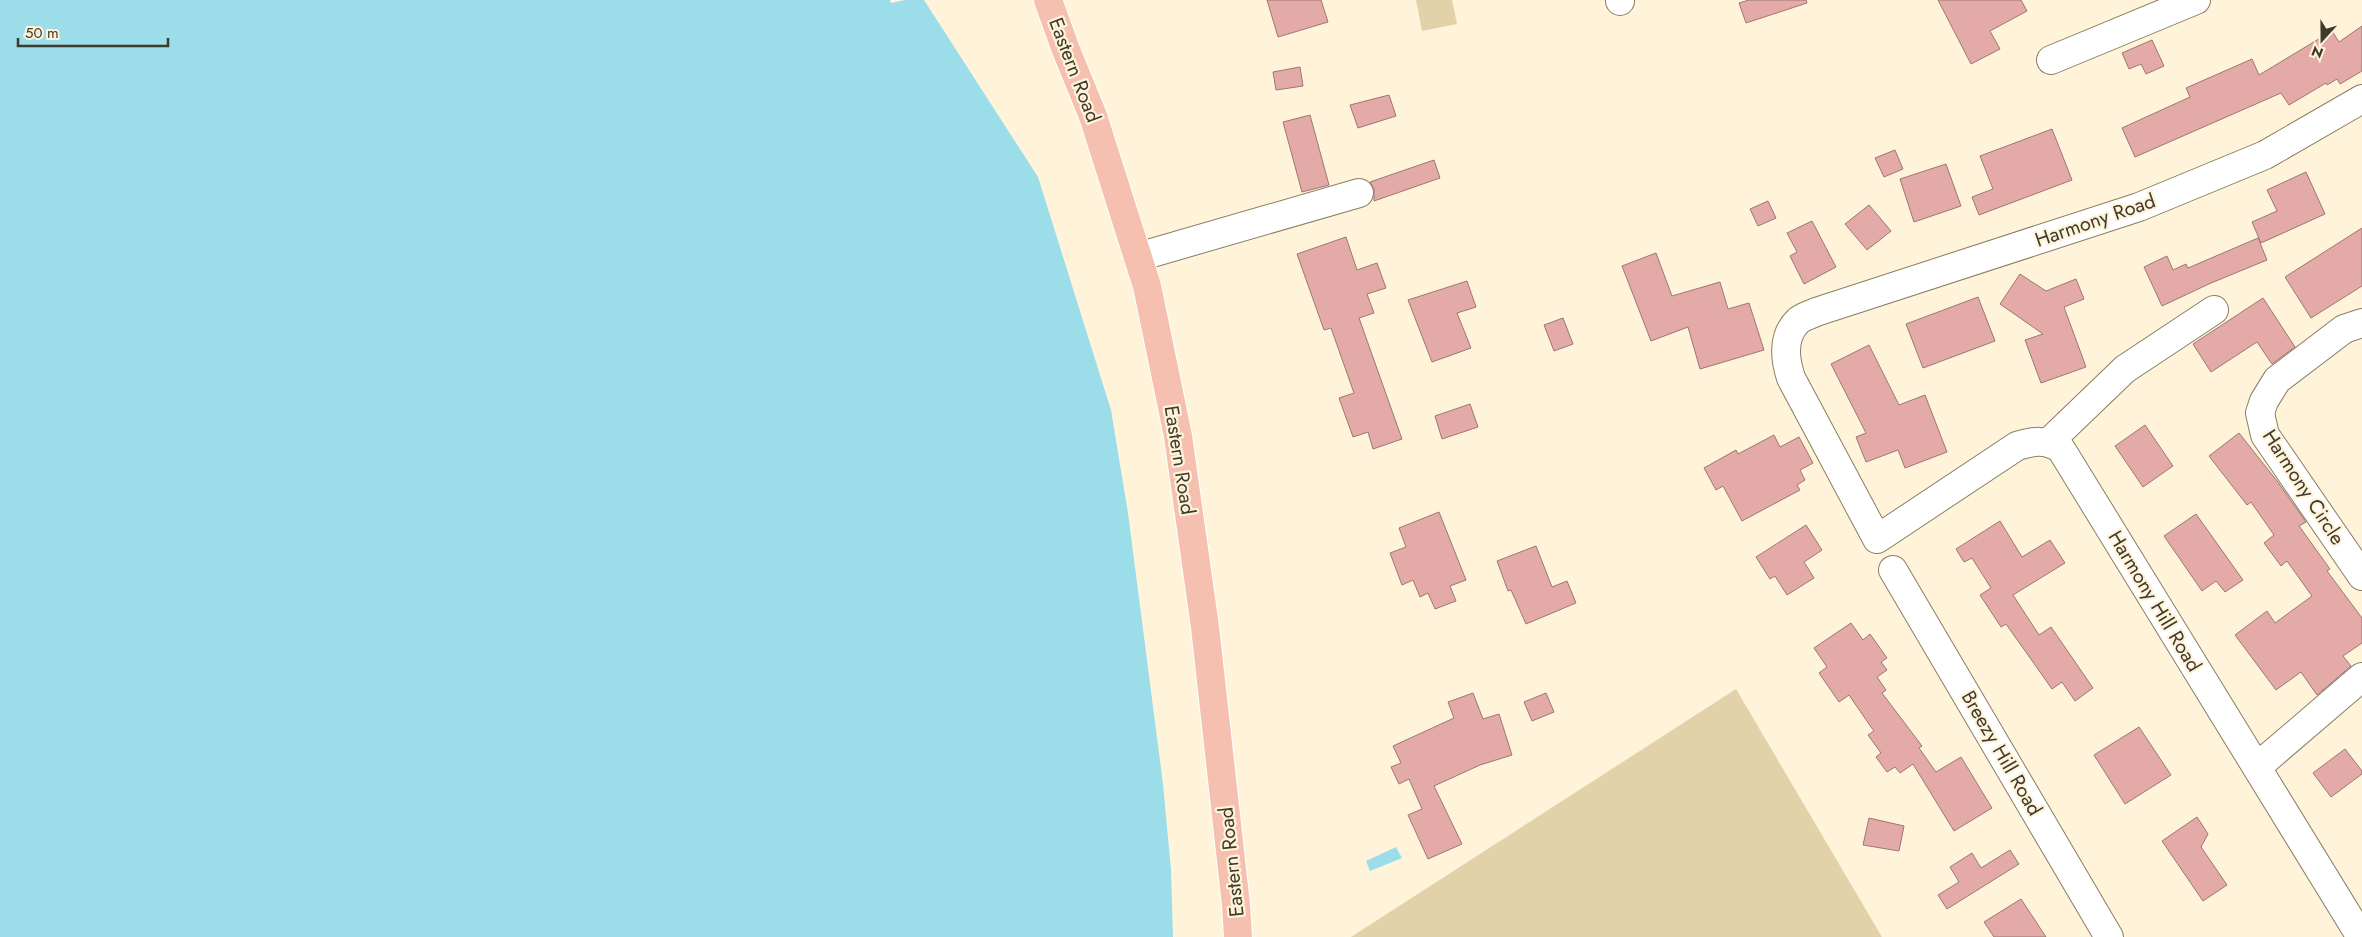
<svg xmlns="http://www.w3.org/2000/svg" width="2362" height="937" font-family="Jost,sans-serif">
<style>
.green{fill:#e2d2aa}
.water{fill:#9cddea}
.building{fill:#e4aaa7;stroke:#9b7775}
.lines{fill:none;stroke-linecap:round;stroke-linejoin:round}
.minor-casing{stroke:#8a7e61;stroke-width:30}
.highway-casing{stroke:#fff;stroke-width:30}
.minor{stroke:#fff;stroke-width:28}
.highway{stroke:#f5c0af;stroke-width:28}
.labels{text-anchor:middle;stroke-width:4.5;stroke-linejoin:round;paint-order:stroke}
.street-label{font-size:20px;fill:#3f3a2d;stroke:#fff4da}
</style>
<rect width="100%" height="100%" fill="#fff4da"/>
<g class="green">
<polygon points="1416,0 1452,0 1457,24 1422,31"/>
<polygon points="1736,689 1882,937 1351,937"/>
</g>
<g class="water">
<polygon points="0,0 890,0 891,3 905,0 924,0 1038,177 1111,410 1128,513 1163,784 1171,870 1173,937 0,937"/>
<polygon points="1396,847 1402,858 1370,871 1366,861"/>
</g>
<g class="building">
<polygon points="1267,0 1321,0 1328,22 1278,37"/>
<polygon points="1749,0 1806,0 1807,3 1746,23 1739,3"/>
<polygon points="1938,0 2021,0 2027,11 1990,31 2000,49 1971,64"/>
<polygon points="2362,26 2362,71 2340,84 2337,79 2327,85 2326,83 2289,105 2281,93 2135,157 2122,128 2190,97 2186,88 2252,59 2259,75 2332,31 2339,42"/>
<polygon points="2152,40 2164,66 2146,74 2141,64 2129,69 2122,53"/>
<polygon points="1300,67 1303,86 1276,90 1273,72"/>
<polygon points="1389,95 1396,116 1358,128 1350,105"/>
<polygon points="1310,115 1329,185 1302,192 1283,122"/>
<polygon points="2052,129 2072,180 1979,215 1972,197 1993,189 1980,156"/>
<polygon points="1895,150 1903,169 1884,177 1875,158"/>
<polygon points="1434,160 1440,178 1374,201 1374,189 1370,182"/>
<polygon points="1946,164 1961,206 1914,222 1900,179"/>
<polygon points="2306,172 2325,214 2261,243 2252,222 2277,211 2267,190"/>
<polygon points="1768,201 1776,218 1758,226 1750,209"/>
<polygon points="1869,205 1891,231 1867,250 1845,224"/>
<polygon points="1812,221 1836,267 1804,284 1790,256 1797,252 1787,233"/>
<polygon points="2362,228 2362,286 2311,318 2285,277"/>
<polygon points="1346,237 1357,270 1377,263 1386,288 1367,294 1374,313 1359,318 1402,439 1373,449 1368,432 1353,437 1339,398 1354,393 1331,328 1324,330 1297,254"/>
<polygon points="2258,238 2267,260 2211,283 2162,306 2144,267 2167,256 2173,270 2186,264 2188,268"/>
<polygon points="1656,253 1672,296 1720,282 1728,309 1749,303 1764,350 1700,369 1688,327 1651,341 1622,266"/>
<polygon points="2020,274 2046,291 2076,279 2084,299 2064,307 2086,367 2041,383 2025,340 2043,334 2000,304"/>
<polygon points="1467,281 1476,307 1457,313 1471,348 1432,362 1408,300"/>
<polygon points="1978,297 1995,341 1923,368 1906,324"/>
<polygon points="2263,298 2295,347 2272,364 2257,342 2211,372 2193,344"/>
<polygon points="1563,318 1573,344 1554,351 1544,325"/>
<polygon points="1869,345 1899,405 1925,395 1947,452 1905,468 1898,450 1866,462 1856,437 1866,433 1831,364"/>
<polygon points="1470,404 1478,427 1442,439 1435,416"/>
<polygon points="2145,425 2173,466 2143,487 2115,446"/>
<polygon points="2239,433 2277,481 2306,522 2299,526 2330,569 2327,571 2362,618 2362,643 2343,656 2351,666 2317,695 2301,672 2276,690 2235,635 2267,611 2275,623 2312,596 2287,561 2281,566 2264,543 2274,535 2251,502 2247,505 2209,456"/>
<polygon points="1774,435 1780,447 1799,437 1813,463 1800,470 1805,480 1797,485 1800,490 1742,521 1723,486 1716,490 1704,468 1736,450 1738,454"/>
<polygon points="1439,512 1466,580 1450,586 1456,601 1435,609 1428,593 1420,597 1413,580 1402,585 1390,553 1406,547 1399,528"/>
<polygon points="2196,514 2243,580 2225,592 2216,581 2202,591 2164,536"/>
<polygon points="2000,521 2022,557 2050,540 2065,563 2013,595 2039,635 2051,627 2093,688 2075,701 2062,682 2052,689 2006,624 2001,627 1980,595 1991,588 1972,558 1964,562 1956,549"/>
<polygon points="1806,525 1822,550 1804,562 1814,578 1787,595 1775,576 1770,579 1756,557"/>
<polygon points="1536,546 1552,587 1567,581 1576,603 1526,624 1511,590 1508,591 1497,561"/>
<polygon points="1851,623 1863,640 1870,634 1887,658 1881,662 1887,670 1877,677 1886,690 1882,693 1922,746 1919,748 1936,772 1961,757 1992,808 1954,831 1913,764 1900,773 1895,767 1887,772 1876,757 1881,753 1868,735 1874,731 1871,727 1849,695 1839,702 1819,673 1827,667 1814,648"/>
<polygon points="1473,693 1483,719 1499,714 1512,755 1480,765 1434,786 1462,844 1428,859 1408,815 1422,809 1409,779 1399,784 1391,767 1401,763 1393,746 1454,718 1448,702"/>
<polygon points="1546,693 1554,712 1532,721 1524,702"/>
<polygon points="2139,727 2171,775 2125,804 2094,755"/>
<polygon points="2345,749 2362,771 2362,774 2331,797 2313,773"/>
<polygon points="2197,817 2208,834 2201,847 2227,885 2203,901 2162,841"/>
<polygon points="1869,818 1904,826 1899,851 1863,845"/>
<polygon points="2010,850 2019,864 1947,909 1938,895 1959,882 1950,867 1972,853 1981,868"/>
<polygon points="2021,899 2046,937 1994,937 1984,922"/>
</g>
<g class="lines">
<g class="minor-casing">
<g id="minor">
<polyline points="1620,0 1620,1"/>
<polyline points="2051,60 2196,0"/>
<polyline points="1138,257 1359,193"/>
<polyline points="2362,323 2344,329 2277,380 2264,401 2260,413 2265,435 2362,576"/>
<polyline points="2049,442 2125,369 2214,310"/>
<polyline points="1893,570 2109,937"/>
<polyline points="2257,767 2362,677"/>
<path d="M2361,937L2061,449C2045,439 2034,441 2017,446L1877,539L1791,378C1785,360 1782,336 1798,321C1802,317 1810,315 1816,312L2139,207L2265,155L2362,99"/>
</g>
</g>
<g class="highway-casing">
<polyline id="highway" points="1048,0 1066,50 1093,116 1147,286 1178,436 1205,627 1236,905 1238,937"/>
</g>
<use href="#minor" class="minor"/>
<use href="#highway" class="highway"/>
</g>
<g class="labels">
<g class="street-label">
<text transform="translate(1075 70) rotate(69)" y="7">Eastern Road</text>
<text transform="translate(2095 220) rotate(-19)" y="7">Harmony Road</text>
<text transform="translate(1180 460) rotate(81)" y="7">Eastern Road</text>
<text transform="translate(2304 487) rotate(57)" y="7">Harmony Circle</text>
<text transform="translate(2155 601) rotate(59)" y="7">Harmony Hill Road</text>
<text transform="translate(2002 753) rotate(60)" y="7">Breezy Hill Road</text>
<text transform="translate(1231 862) rotate(-96)" y="7">Eastern Road</text>
</g>
</g>
<g transform="translate(2322 40) rotate(201)" stroke="#fff4da" stroke-width="4" paint-order="stroke">
<path d="M0-4L9 19L0 12L-9 19Z" fill="#3f3a2d"/>
<text y="-8" font-size="14" font-weight="bold" text-anchor="middle" fill="#3f3a2d">N</text>
</g>
<path d="M18 38v8h150v-8" fill="none" stroke="#3f3a2d" stroke-width="2.5"/>
<text x="25" y="38" font-size="15" fill="#3f3a2d" stroke="#fff4da" stroke-width="4" paint-order="stroke">50 m</text>
</svg>
